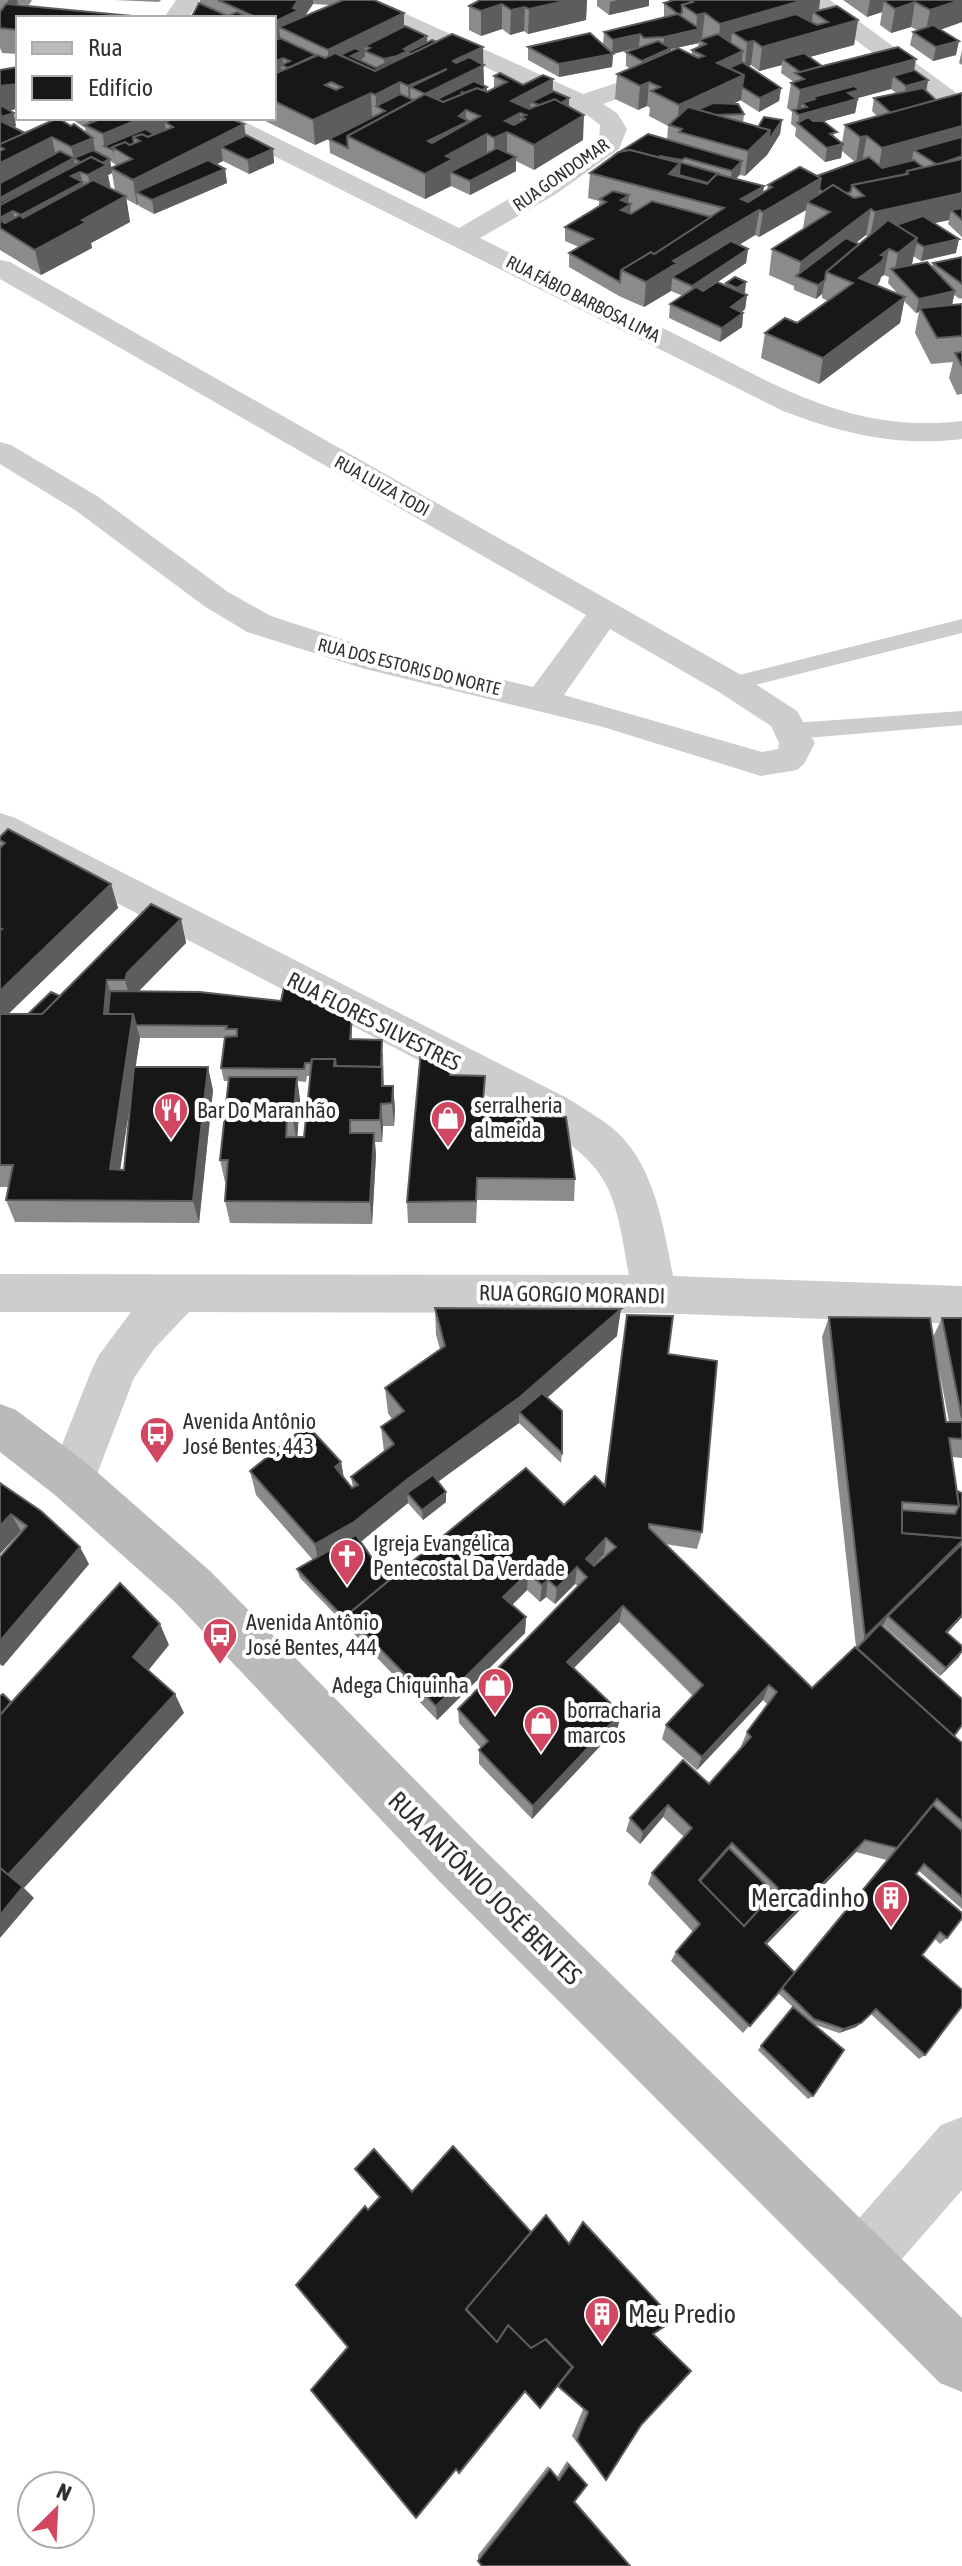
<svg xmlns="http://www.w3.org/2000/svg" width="962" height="2566" font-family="'Asap Condensed',sans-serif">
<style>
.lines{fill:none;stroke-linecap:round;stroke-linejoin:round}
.lane{fill:#cdcdcd;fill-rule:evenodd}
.street{fill:#cdcdcd;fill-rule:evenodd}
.secondary{fill:#bababa;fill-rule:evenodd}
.wall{fill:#8b8b8b;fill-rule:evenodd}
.shaded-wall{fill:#5d5d5d}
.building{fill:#171717;stroke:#5d5d5d;stroke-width:2;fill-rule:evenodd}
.labels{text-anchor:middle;stroke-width:8;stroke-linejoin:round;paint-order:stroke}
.far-street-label{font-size:18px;fill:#303030;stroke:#fff}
.street-label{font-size:22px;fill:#303030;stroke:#fff}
.poi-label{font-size:22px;fill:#303030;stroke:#fff;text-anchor:start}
.near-street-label{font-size:26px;fill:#303030;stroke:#fff}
.near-poi-label{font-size:26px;fill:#303030;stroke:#fff;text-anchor:end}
</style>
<rect width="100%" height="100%" fill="#fff"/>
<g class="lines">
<g class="lane">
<polygon points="962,619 962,633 731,691 723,689 720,684 723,679 731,677"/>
<polygon points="962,711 962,725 794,739 786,736 783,731 786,726 794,723"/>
</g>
<g class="street">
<polygon points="176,0 200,0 188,18 164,18"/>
<polygon points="803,0 830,0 962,97 962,116 953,114"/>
<path d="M395,9L583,94L674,64L683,66L686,71L683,76L603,104L617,113L627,129L619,149L556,194L480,238C546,271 611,303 677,335C773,383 849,434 962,421V439C899,447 843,434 783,411L208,123L204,118H237L459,228L538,182L599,140L600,125L587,115L387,21L383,16L387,11Z"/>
<path d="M0,260L10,262L743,676L797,711L815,743L804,764L797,770L761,776L603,727L365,669L247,632L204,606L75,510L0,464V442L11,445L97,496L228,592L271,616L372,649L533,687L586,615L0,279ZM610,629L719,692L771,726L779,743L778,749L762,752L564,695Z"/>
<path d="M0,813L13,817L567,1098C584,1109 603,1119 618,1133C655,1169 664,1228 673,1276L962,1286V1324L654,1313L189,1312L154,1349L134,1378L89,1495L72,1501L55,1495L48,1480L92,1369L99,1355L131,1312H0V1274L629,1275C614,1190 613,1169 537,1122L0,842Z"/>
<polygon points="962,2117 962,2190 881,2283 860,2292 839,2283 830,2262 839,2241 941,2125"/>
</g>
<polygon class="secondary" points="0,1404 16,1410 89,1465 210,1571 476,1842 962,2318 962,2392 940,2383 438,1880 176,1603 55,1495 0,1452"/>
</g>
<g class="wall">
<polygon points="0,0 32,0 29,5 18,4 18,5 133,16 133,18 18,18 18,54 2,53 0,48"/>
<polygon points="115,0 161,0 159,2"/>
<path d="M200,0H374L404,13V27L428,42L483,64L484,86L487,92L494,89V76L523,85L553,79V91L569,98V107L583,140L534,170L516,161V171L470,195L451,186L425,199L330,153L329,139L338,135L315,145L259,118H274V18H191L200,4ZM313,4L330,5L305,16Z"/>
<polygon points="480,0 587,0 586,20 528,34 524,31 510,35 502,29 481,36 469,30 469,6"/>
<polygon points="597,0 649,0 649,6 609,15 597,6"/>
<path d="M669,0H820L819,11L858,20L854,45L809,57L822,66L914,70L928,80L926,91L936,100L962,93V237L948,224L949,220L934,223L956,253L921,261L913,256L912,264L910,265L932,267L933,263L962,257V298L960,299L954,295L952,305L962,304V394L957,395L949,378L953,362L931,364L915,333L919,312L916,313L904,301L900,323L819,384L761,358L765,333L797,323L828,301L822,298V294L816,299L794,290V286L769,275L772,249L805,228H803L806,210L759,237L755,235L739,245L748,249L746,263L717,282L725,286L726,283L746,282L745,294L747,295L745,309L742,312L743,313L742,327L720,342L669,318L670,304L683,296L671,291L644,307L619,296L569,267V253L579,247L565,241V227L599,206V201L588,198L590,173L667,140L668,126L649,116L650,108L647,106L638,110L615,99L617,74L631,69L626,66V52L639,47L613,54L612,67L559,77L528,60V47L603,45L604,32L664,17V3L669,2ZM702,38L704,39L699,40L698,47L692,50V55L671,51V49L699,43V39ZM751,65L759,71L782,65L781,73L794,82L791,83L787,108L792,112L791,124L796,128L795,136L825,162L841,158L842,151L855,162L817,176L768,185L767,190L763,193L764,186L736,179L740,175L745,176L767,155L780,134L782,120L758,126L743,123L744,114L732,104L740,100L759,112L779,101L781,88L748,66ZM891,89L896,93L874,98L872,111L877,116L845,125L842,143L836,138L824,121L855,113L858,98ZM866,235L869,237L859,244L856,243ZM884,275L889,277L888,283L899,295L877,285L881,277Z"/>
<polygon points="843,0 962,0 962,22 940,30 956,55 933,61 910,45 913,32 917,30 911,27 891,33 880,25 882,12 867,17"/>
<polygon points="962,50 962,65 959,63"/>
<path d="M0,70L10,110L16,126L14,127L25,133L71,126L86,133L85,128L70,118H172L173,119L244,124L246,135L273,149L274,163L249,174L223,161L216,164L225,169L227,183L154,214L139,206L138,204L137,205L126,199L130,222L91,243L92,248L41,275L0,250ZM110,161L115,164L116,166L111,168ZM112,173L115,191L111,189L108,175Z"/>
<path d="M0,837L111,884L118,908L8,1014H28L60,996L181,919L186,943L139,991L352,1018V1039L383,1053L384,1086H393L395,1109L394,1126H383L382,1142H375L376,1155L372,1224L230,1223L225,1201L227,1182H225L220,1160L229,1081H224L221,1068L225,1038H140L135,1067L213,1090L199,1223L15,1222L6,1200L9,1187H0ZM307,1076H310L304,1137H297L300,1100L297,1081L306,1082ZM131,1097L124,1170L120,1169Z"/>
<polygon points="452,1075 484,1102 503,1116 575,1179 574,1201 477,1200 476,1223 408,1223 407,1202"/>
<path d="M435,1308L617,1336L547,1398L562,1453L561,1463L519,1423L438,1481L446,1492V1502L423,1520L408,1503L360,1542L388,1581L564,1505L605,1486L668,1354L702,1532L697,1549L665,1544L812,1688L856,1647L822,1337L829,1317L933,1337L942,1318H962V1458L952,1457L957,1491L962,1493V1617L947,1633L959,1657L940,1676L883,1625L882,1626L954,1736L962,1743V1909L919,1871L916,1874L947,1938L940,1944L935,1939L922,1955L925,2055L919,2059L871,2014L856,2027L839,2033L813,2024V2096L808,2099L758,2050L793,2007L795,2009L778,1993L785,1984L743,2033L671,1961L676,1952L693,1932L648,1884L652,1873L684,1837L663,1817L640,1844L626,1831L630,1818L709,1784L742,1747L741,1746L747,1732L768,1705L763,1700L697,1770L662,1739L666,1725L693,1696L619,1622L574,1668L618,1727L532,1819L479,1764V1750L481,1748L459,1723L458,1709L578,1586L575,1584L555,1604L546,1597L540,1602L527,1590L512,1605L526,1617L525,1633L437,1720L300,1578L297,1569L313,1560L256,1495L250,1471L341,1462L344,1478L352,1488H353L351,1477L384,1452L381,1427L392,1419L388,1413L385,1388L440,1349L436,1335ZM936,1354L949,1422H946ZM604,1555L605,1556L593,1566ZM856,1852L887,1860L795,1972L766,1945Z"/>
<polygon points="0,1483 89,1564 3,1666 0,1665 0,1557 22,1532 21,1531 0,1554"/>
<polygon points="355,2169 412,2192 569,2243 583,2222 653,2334 641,2425 606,2480 572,2436 583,2409 557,2386 525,2391 348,2347 368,2210 379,2197"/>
<polygon points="567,2461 584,2481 575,2501 631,2566 482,2566 478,2561 478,2555 548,2466 557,2477"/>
</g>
<g class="shaded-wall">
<polygon points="9,0 17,0 20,16 12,27 7,2"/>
<polygon points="298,0 313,0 313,4 300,23 279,27 281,45 274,48 274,22 293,8"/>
<polygon points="569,0 587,0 586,20 528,34 529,9"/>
<polygon points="617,0 649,0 649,6 609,15 610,2"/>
<polygon points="804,0 820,0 818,15 813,12 812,21 744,40 732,32 731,44 718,46 720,24"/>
<polygon points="870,0 891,0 884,1 882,12 867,17"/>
<polygon points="962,0 962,22 925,35 930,10"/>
<polygon points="915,2 911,27 891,33 895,9"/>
<polygon points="502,4 502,29 481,36 481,11"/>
<polygon points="525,7 524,31 510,35 511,10"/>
<polygon points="404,13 404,37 370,48 365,46 365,57 362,58 362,65 328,61 328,50"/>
<polygon points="705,13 702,38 699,39 699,43 671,49 670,62 641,74 642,61 663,50 664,37 696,30 697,15"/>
<polygon points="858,20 854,45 788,63 782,59 782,65 759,71 762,47"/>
<polygon points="640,34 639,47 613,54 612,67 559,77 559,64 612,54 613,40"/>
<polygon points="427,36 428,50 407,52 408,65 385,73 384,59"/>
<polygon points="754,41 751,65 745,67 747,42"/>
<polygon points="959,41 956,55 933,61 936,47"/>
<polygon points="483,47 484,89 487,87 487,101 466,110 466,122 469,121 469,144 487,134 487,159 450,172 451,186 425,199 425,174 428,141 440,112 425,94 410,87 411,110 409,111 408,86 453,61"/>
<polygon points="743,51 740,76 717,63"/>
<polygon points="283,58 283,66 281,65 282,72 274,76 274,62"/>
<polygon points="916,59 912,84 906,85 893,76 891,89 858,98 855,113 802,127 798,123 799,115 847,101 813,110 815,99 813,97 811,111 806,112 807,107 802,103 800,114 796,115 800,90"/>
<polygon points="744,75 741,100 709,115 677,127 679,105"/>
<polygon points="411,78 400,84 401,107 385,111 376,106 375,82"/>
<polygon points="553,79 552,104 531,102 530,115 520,113 520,138 507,132 507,157 494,163 494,138 505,121 511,101"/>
<polygon points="928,80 926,93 903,99 906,86"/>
<polygon points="649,82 647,106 638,110 640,86"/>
<polygon points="18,84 18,109 0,112 0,86"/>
<polygon points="781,88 779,101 759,112 760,98"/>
<polygon points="371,93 372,118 315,145 313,120"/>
<polygon points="569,98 569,112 547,109"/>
<polygon points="14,113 16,126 4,131 0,136 0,114"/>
<polygon points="584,115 583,140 534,170 534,145"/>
<polygon points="88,118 120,118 90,128"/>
<polygon points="142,118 172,118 174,131 173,127 165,122 166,134 140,141 133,137 112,147 115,164 113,150 104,146 103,134"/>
<polygon points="782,120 780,134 767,155 768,141"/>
<polygon points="244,124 247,149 221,147 223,161 149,199 136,192 138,204 137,205 133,180"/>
<polygon points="962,126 962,150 914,150 911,164 878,173 882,148"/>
<polygon points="770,130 767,155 745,176 748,151"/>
<polygon points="867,136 862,161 856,162 860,137"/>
<polygon points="52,137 57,162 0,191 0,158"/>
<polygon points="93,138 97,163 80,162 74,158 71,147"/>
<polygon points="843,144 841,158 825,162 827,148"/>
<polygon points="273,149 274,163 249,174 248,160"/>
<polygon points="516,157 516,171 470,195 470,181"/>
<polygon points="74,158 76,172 0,213 0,198"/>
<polygon points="110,159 112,173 108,175 111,191 92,200 88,175 83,173"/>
<polygon points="742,161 740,174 730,185 732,171"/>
<polygon points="680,163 678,188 669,174"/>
<polygon points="225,169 227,183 154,214 152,200"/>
<polygon points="80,172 88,207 26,240 21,215 13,211 18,236 0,228 0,218"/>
<polygon points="821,178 817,203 807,202 806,210 759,237 763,212"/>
<polygon points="764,186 755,235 680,281 672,277 671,291 644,307 646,282 644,281 741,199"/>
<polygon points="962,193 962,217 951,210 949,220 870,237 875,212"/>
<polygon points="629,195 628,206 631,204 630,218 620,224 621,200"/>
<polygon points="126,196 130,222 91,243 92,248 41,275 35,250 82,220"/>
<polygon points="871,209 866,235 806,280 798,277 801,262"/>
<polygon points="917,238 917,242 912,264 897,275 894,273 898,253"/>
<polygon points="959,239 956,253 921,261 924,247"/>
<polygon points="748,249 746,263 691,300 692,286"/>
<polygon points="889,249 884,275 881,277 880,281 876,287 859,278 881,255"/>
<polygon points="825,280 822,294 816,299 818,285"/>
<polygon points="746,282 744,296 735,302 737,288"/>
<polygon points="955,291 952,305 920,308 919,312 916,313 919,299"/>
<polygon points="747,295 745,309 729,321 731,307"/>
<polygon points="905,297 900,323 819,384 823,358"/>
<polygon points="743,313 742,327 720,342 722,328"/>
<polygon points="111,884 118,908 0,1022 0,991"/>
<polygon points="181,919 186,943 133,997 131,1004 125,980 127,973"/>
<polygon points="107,980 113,1004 112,1025 104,1014"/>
<polygon points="133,1014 140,1038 117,1191 110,1169"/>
<polygon points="382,1040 382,1077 382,1067 384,1090 384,1104 381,1069"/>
<polygon points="208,1067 213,1090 199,1223 193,1201"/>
<polygon points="297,1077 300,1100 297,1143 293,1121"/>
<polygon points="393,1086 395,1109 394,1126 392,1103"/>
<polygon points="381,1104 383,1126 382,1142 380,1120"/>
<polygon points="374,1133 376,1155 372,1224 370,1202"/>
<polygon points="621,1309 617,1336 525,1417 519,1412 519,1423 413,1500 407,1493 408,1503 357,1545 319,1566 315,1544"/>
<polygon points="341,1462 345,1486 335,1467"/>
<polygon points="446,1492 446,1502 423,1520 422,1510"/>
<polygon points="11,1514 21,1531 0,1554 0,1526"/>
<polygon points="606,1538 604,1555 583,1576 586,1559"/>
<polygon points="962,1541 955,1555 888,1616 883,1625 856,1652 865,1637"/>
<polygon points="80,1547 89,1564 3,1666 0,1663 0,1641"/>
<polygon points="577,1567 575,1584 555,1604 557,1588"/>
<polygon points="528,1573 527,1590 503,1614 503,1597"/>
<polygon points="548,1580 546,1597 540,1602 542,1585"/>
<polygon points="623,1606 619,1622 565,1677 567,1662"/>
<polygon points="962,1615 962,1617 940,1641 946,1632"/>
<polygon points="526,1617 525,1633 437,1720 436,1706"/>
<polygon points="160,1624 169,1645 143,1677 133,1657"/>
<polygon points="962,1651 959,1657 940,1676 946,1668"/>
<polygon points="769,1685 763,1700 697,1770 702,1757"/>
<polygon points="175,1694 184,1713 24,1888 34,1898 0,1938 0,1915 8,1875"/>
<polygon points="621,1713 618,1727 532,1819 533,1806"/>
<polygon points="668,1805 663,1817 640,1844 643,1832"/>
<polygon points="865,1840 856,1852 758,1953 765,1943"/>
<polygon points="861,2023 856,2027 839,2033 844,2029"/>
</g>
<g class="building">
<polygon points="218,0 298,0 293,8 299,10 274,22 274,18 258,18"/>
<polygon points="343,0 374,0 404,13 328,50 279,27"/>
<polygon points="480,0 569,0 529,9 525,7 511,10 502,4 481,11 469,6"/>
<polygon points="674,0 690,0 690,3 682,5 682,13 678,14 700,29 664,37 644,38 640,34 613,40 604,32 678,14 664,3"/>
<polygon points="691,0 804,0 720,24 705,13 697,15 682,5 693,2"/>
<polygon points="887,0 961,0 930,10 915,2 895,9 884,1"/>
<polygon points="199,3 228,16 223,18 191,18"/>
<polygon points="6,4 133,16 131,18 18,18 18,30 0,28 0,12"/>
<polygon points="837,6 858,20 762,47 754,41 747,42 732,32 796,14 817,25 828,22 813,12"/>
<polygon points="237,12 251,18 223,18"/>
<polygon points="933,25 959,41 936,47 913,32"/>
<polygon points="405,26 427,36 404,49 408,51 397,56 384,59 365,51 370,48 365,46"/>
<polygon points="590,33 613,54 559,64 528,47"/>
<path d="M452,34L483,47L453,61L456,63L469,57L484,65L425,94L410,87L447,69L408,86L400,82L375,95L371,93L313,120L274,101V74L318,55L325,58L335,53L375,71ZM331,82L342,87L336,90L325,85Z"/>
<polygon points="718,34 743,51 717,63 744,75 679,105 651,91 660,87 649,82 640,86 617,74 678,48 698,58 704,56 692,50 706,44 699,40"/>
<polygon points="280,38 316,55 288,68 281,65 290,61 283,58 274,62 274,41"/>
<polygon points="432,40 436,42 411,54 407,52"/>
<polygon points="658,41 671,48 642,61 626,52"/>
<polygon points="898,47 916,59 800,90 791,83 804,79 795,73"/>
<polygon points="355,48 362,51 351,56 376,68 396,58 399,59 375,71 340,55"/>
<polygon points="804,53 822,66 800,72 782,59"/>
<polygon points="742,62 781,88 760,98 742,87 744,75 729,68"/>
<polygon points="18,67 18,84 0,86 0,70"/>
<polygon points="914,70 928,80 906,86 893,76"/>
<path d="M500,73L523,85L543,75L553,79L511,101L529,109L555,99L584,115L534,145L507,132L494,138L487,134L446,156L453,159L425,174L347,136L425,94L443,102L477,88L487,92L507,82L494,76ZM466,110L480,116L432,143L428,141L469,121L459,116ZM520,113L526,115L520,117L525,119L514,125L505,121Z"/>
<polygon points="474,81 487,87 482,90 477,88 464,93 461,92 463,94 443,102 437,99"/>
<polygon points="854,86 860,90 848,93 857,99 799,115 793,110 807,107 802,103 815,99 813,97"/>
<polygon points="923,88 936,100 891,113 874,98"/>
<polygon points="553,91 569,98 561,103 555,99 539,105 531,102"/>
<polygon points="962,93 962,126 882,148 867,136 860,137 845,125"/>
<polygon points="400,94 414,100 347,136 348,148 329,139 385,111 376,106"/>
<polygon points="713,103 738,104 744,114 714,115 697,110"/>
<polygon points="2,106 14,113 1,117 0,107"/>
<polygon points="688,107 770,130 748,151 679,132 682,129 669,125"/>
<polygon points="764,117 782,120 768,141 770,130 758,127"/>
<polygon points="808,117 813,121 823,121 837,132 830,134 843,144 827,148 797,123"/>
<polygon points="58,118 71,126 74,124 93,138 71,147 52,137 0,163 0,151 4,149 0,147 0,144"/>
<polygon points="103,118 142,118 103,134 85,125"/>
<polygon points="175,118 229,118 244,124 133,180 111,168 132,159 112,147 125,142 130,145 140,141 133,137 142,134 148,137 173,127 165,122"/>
<polygon points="0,121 1,121 25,133 0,144"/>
<polygon points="145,129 154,134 148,137 142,134 133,137 134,143 130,145 125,142 112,147 113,150 104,146"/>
<polygon points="648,134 742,161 732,171 685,158 682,160 659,156 720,174 717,174 708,183 679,175 680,163 630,150 619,152 613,156"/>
<polygon points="246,135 273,149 248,160 221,147"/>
<polygon points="962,137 962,156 942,163 936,164 914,150"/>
<polygon points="497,148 516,157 470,181 450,172"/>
<polygon points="93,150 110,159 102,163 91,157 0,205 0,202 80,162 74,158"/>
<polygon points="630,150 680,163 669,174 707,184 717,174 764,186 741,199 748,202 772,187 768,185 800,167 821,178 763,212 759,210 673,261 677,263 646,282 621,270 651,252 654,254 724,208 590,173 619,152"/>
<polygon points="60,151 74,158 0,198 0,183"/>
<polygon points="91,157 107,165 88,175 80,172 71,176 83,182 21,215 13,211 0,218 0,205"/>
<polygon points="869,157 882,168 914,160 923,167 907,171 906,174 852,185 851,192 846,193 833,185 823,192 819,189 821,178 817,176"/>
<polygon points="962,159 962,193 875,212 871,209 801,262 772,249 830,212 807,202 833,185 854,198 864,196 852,185 908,174 907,171"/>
<polygon points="208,160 225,169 152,200 136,192"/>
<polygon points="93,180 126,196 82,220 87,222 35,250 0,228 0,220 5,223 20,215 23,218"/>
<polygon points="613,191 629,195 621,200 631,204 621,210 631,214 652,201 711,217 654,254 651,252 621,270 620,282 569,253 593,239 565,227 606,202 600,199"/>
<polygon points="962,208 962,220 951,210"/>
<polygon points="923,216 959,239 924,247 916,242 917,238 896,225"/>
<polygon points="888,220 917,238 898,253 889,249 881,255 885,256 881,262 859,278 905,297 823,358 765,333 785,318 797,323 853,283 826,272"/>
<polygon points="846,238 859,244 826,272 825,280 818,285 796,276"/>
<polygon points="731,241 748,249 692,286 672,277"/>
<polygon points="962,257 962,284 933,263"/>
<polygon points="927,262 955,291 919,299 891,269"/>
<polygon points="735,277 746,282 737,288 726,283"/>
<polygon points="717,282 747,295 731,307 743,313 722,328 670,304 696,287 703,291"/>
<polygon points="962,304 962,336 937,338 920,308"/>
<polygon points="962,352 962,366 955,353"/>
<polygon points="8,829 111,884 0,991 0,930 2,929 0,928 0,848 5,843 0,840 0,837"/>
<polygon points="151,904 181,919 127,973 125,980 107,980 104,1014 133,1014 110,1169 124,1170 134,1067 208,1067 193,1201 6,1200 13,1165 0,1165 0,1014 42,1014"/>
<polygon points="284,987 297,990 352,1018 350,1039 382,1040 381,1067 336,1066 335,1059 312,1059 311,1063 305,1063 304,1069 221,1068 225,1037 237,1036 237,1029 226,1029 227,1026 136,1025 133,1014 108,1014 110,991 200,992 281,1001"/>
<polygon points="51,992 60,996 42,1014 28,1014"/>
<polygon points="421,1050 436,1051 452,1059 450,1075 485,1076 483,1102 503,1102 503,1116 566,1117 575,1179 477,1178 476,1201 407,1202"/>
<polygon points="312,1059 335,1059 334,1066 382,1067 382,1086 393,1086 392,1103 381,1104 380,1120 350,1120 350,1133 374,1133 370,1202 225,1201 228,1160 220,1160 229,1077 297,1077 293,1121 287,1120 286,1137 304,1137"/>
<polygon points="435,1308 621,1309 520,1397 409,1478 354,1522 315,1544 250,1471 307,1425 341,1462 335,1467 352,1488 358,1485 351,1477 394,1444 381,1427 404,1411 385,1388 445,1346"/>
<path d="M627,1315L673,1316L668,1354L717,1361L702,1532L649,1524V1528L812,1688L855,1647L962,1743V1821L937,1799L897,1848L865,1840L765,1943L795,1973L750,2026L676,1952L700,1924L652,1873L692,1828L668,1805L643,1832L630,1818L683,1760L709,1784L751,1737L747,1732L777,1692L769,1685L702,1757L666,1725L703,1685L623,1606L567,1662L621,1713L533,1806L479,1750L488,1741L458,1709L587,1577L577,1567L557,1588L548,1580L542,1585L528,1573L503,1597L526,1617L436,1706L347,1615L526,1468L564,1505L595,1476L605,1486ZM606,1538L616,1547L594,1566L586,1559ZM732,1843L778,1888L744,1926L699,1880Z"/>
<polygon points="829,1317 930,1318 946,1422 962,1422 962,1439 949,1438 959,1506 902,1502 902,1533 962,1538 962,1541 865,1637"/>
<polygon points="942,1318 962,1318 962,1418"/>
<polygon points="542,1393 562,1411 562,1453 519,1412"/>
<polygon points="433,1475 446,1492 422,1510 407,1493"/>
<polygon points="0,1483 41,1511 80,1547 0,1641 0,1557 27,1526 11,1514 0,1526"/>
<polygon points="957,1491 962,1493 962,1538 902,1533 902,1510 955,1514 959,1506"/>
<polygon points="356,1535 388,1581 347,1615 348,1622 297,1569"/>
<polygon points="960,1546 962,1547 962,1615 946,1632 962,1646 962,1651 946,1668 888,1616"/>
<polygon points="120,1583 160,1624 133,1657 175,1694 8,1875 0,1868 0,1715"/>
<polygon points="880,1624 962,1699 962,1725 954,1736 857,1648"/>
<polygon points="3,1694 11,1702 0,1715 0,1696"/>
<polygon points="933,1805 962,1831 962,1897 924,1864 916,1874 962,1913 962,1918 947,1938 940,1932 922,1955 962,1990 962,2006 925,2055 876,2009 861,2023 844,2029 814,2019 782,1988"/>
<polygon points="729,1848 774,1893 744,1926 700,1881"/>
<polygon points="0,1868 23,1887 0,1915"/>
<polygon points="793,2007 844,2050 813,2096 761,2046"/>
<polygon points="453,2146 531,2232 466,2310 497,2342 508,2325 531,2347 545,2339 572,2367 540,2408 525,2391 459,2473 456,2469 416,2518 311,2390 348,2347 296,2285 365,2206 368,2210 380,2197 355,2169 374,2149 412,2192"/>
<polygon points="546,2215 569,2244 583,2222 674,2320 653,2334 691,2371 641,2425 606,2480 577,2440 588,2412 558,2386 573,2367 546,2339 531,2348 508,2325 497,2342 466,2309"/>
<polygon points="569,2465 587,2485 574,2502 630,2566 482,2566 478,2561 550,2469 559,2480"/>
</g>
<defs>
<g id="restaurant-pin" transform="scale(1.8)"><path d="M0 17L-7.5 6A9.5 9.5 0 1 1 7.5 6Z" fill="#d14762" stroke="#fff"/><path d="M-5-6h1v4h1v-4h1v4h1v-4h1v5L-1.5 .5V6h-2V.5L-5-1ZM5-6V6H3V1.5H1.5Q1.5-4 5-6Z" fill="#fff"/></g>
<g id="shop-pin" transform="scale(1.8)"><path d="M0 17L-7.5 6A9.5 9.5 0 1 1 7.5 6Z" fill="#d14762" stroke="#fff"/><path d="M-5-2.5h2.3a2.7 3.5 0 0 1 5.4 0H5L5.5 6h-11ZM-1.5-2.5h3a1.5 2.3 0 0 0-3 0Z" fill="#fff"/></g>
<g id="bus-pin" transform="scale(1.8)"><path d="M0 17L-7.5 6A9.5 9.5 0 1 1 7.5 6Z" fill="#d14762" stroke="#fff"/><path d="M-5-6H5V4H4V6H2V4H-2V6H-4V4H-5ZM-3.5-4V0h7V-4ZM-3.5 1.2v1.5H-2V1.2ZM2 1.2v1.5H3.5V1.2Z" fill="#fff"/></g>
<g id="church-pin" transform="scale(1.8)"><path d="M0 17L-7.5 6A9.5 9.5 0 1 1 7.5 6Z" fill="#d14762" stroke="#fff"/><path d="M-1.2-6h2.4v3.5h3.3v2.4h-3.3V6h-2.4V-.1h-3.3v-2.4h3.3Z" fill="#fff"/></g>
<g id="building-pin" transform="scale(1.8)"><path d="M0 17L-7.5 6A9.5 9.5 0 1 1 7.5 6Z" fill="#d14762" stroke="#fff"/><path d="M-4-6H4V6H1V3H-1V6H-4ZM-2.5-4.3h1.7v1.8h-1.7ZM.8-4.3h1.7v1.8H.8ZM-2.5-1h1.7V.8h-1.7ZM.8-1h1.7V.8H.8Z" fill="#fff"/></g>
</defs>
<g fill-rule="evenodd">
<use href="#restaurant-pin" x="171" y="1110"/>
<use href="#shop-pin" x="448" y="1118"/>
<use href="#bus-pin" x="157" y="1434"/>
<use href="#church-pin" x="347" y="1556"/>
<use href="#bus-pin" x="220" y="1635"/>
<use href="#shop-pin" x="495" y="1685"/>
<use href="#shop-pin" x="541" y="1723"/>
<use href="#building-pin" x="891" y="1898"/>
<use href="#building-pin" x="602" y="2314"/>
</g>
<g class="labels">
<g class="far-street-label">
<text transform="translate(561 175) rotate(-35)" y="6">RUA GONDOMAR</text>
<text transform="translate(583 299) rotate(27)" y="6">RUA FÁBIO BARBOSA LIMA</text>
<text transform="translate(382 486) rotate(29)" y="6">RUA LUIZA TODI</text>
<text transform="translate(409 667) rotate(14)" y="6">RUA DOS ESTORIS DO NORTE</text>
</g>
<g class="street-label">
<text transform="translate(374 1021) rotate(27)" y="8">RUA FLORES SILVESTRES</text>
<text transform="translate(572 1294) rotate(1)" y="8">RUA GORGIO MORANDI</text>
</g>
<g class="poi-label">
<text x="474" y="1113">serralheria<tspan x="474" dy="25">almeida</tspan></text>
<text x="197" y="1118">Bar Do Maranhão</text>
<text x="183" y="1429">Avenida Antônio<tspan x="183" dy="25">José Bentes, 443</tspan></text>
<text x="373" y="1551">Igreja Evangélica<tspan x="373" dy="25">Pentecostal Da Verdade</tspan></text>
<text x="246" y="1630">Avenida Antônio<tspan x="246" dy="25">José Bentes, 444</tspan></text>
<text x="469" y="1693" text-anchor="end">Adega Chiquinha</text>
<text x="567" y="1718">borracharia<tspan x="567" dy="25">marcos</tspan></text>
</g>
<g class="near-street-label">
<text transform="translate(485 1888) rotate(45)" y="9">RUA ANTÔNIO JOSÉ BENTES</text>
</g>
<g class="near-poi-label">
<text x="865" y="1907">Mercadinho</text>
<text x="628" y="2323" text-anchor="start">Meu Predio</text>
</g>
</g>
<rect x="16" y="16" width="260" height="104" fill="#ffffff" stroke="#acacac" stroke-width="2"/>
<rect x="32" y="42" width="40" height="12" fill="#bababa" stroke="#acacac" stroke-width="2"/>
<text x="88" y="56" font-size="24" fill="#303030">Rua</text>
<rect x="32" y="76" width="40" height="24" fill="#171717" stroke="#acacac" stroke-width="2"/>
<text x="88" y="96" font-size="24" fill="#303030">Edifício</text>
<g transform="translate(56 2510) rotate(24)"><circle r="38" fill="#ffffff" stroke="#acacac" stroke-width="2"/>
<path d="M0-6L14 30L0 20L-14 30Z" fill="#d14762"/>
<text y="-12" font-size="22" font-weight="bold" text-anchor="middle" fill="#303030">N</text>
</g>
</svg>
